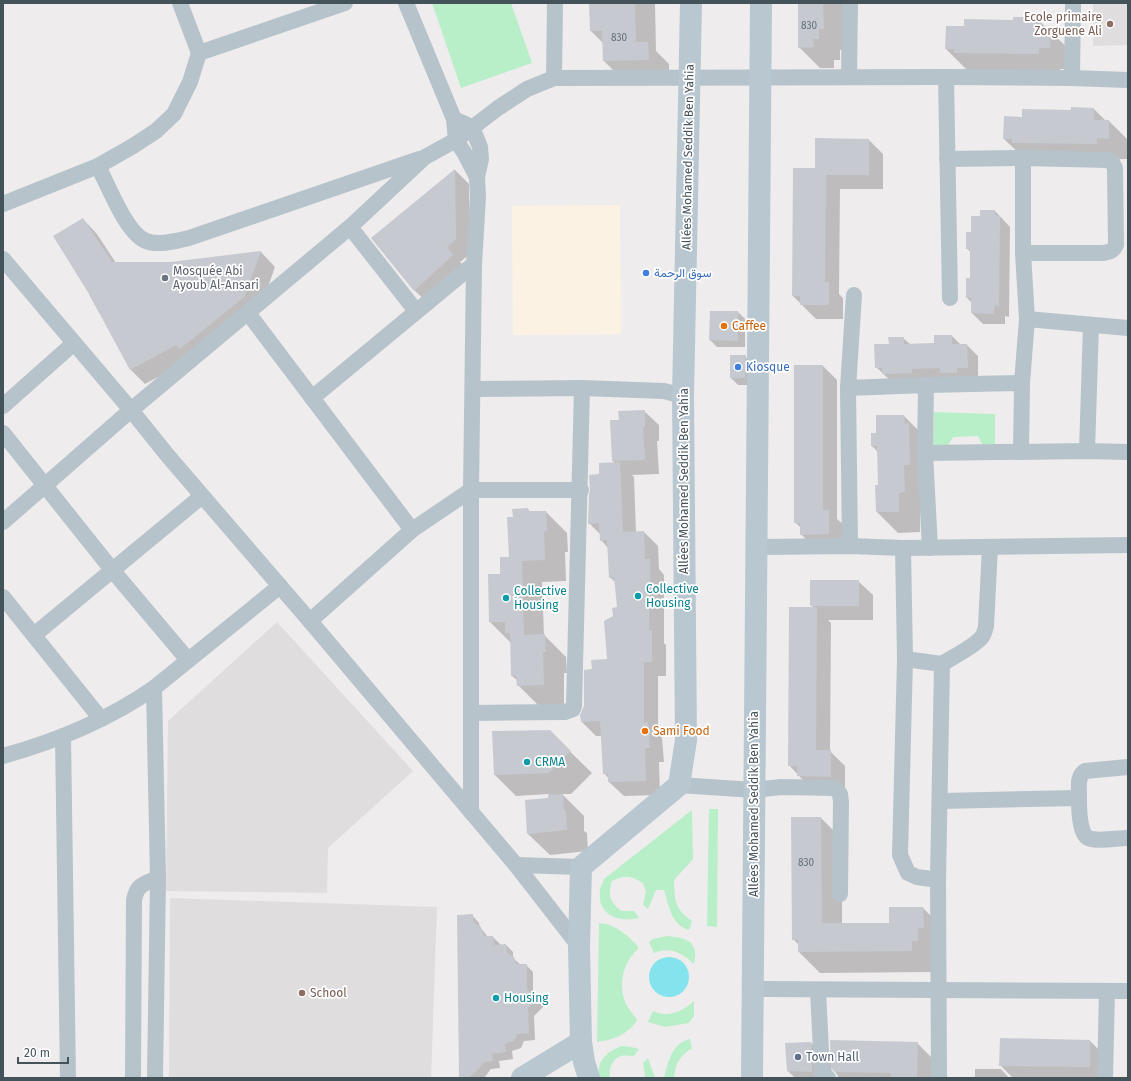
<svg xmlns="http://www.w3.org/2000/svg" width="1131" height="1081" font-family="'Fira Sans',Vazirmatn,sans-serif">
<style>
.commercial{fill:#fcf2e4}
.education{fill:#e0dddf}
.green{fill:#b8efc8}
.water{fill:#84e3ed}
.shadow{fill:#0003}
.building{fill:#c6cad0}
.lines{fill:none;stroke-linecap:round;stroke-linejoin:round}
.street{stroke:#b7c3ca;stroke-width:16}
.secondary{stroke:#b9c7d1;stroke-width:22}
.education-dot{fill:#8d6e63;stroke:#fff;stroke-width:1.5}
.shop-dot{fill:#3f7fe0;stroke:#fff;stroke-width:1.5}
.worship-dot{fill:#6b7280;stroke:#fff;stroke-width:1.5}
.food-dot{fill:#e8710a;stroke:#fff;stroke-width:1.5}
.culture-dot{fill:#0f9aa8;stroke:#fff;stroke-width:1.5}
.service-dot{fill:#5c6f8a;stroke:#fff;stroke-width:1.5}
.labels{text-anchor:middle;stroke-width:3.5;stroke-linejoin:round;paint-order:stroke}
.number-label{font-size:10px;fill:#647078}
.education-label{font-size:12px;fill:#785e54;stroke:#fff;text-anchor:end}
.street-label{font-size:12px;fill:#44525a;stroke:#fff}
.worship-label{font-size:12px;fill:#5b616d;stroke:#fff;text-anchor:start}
.shop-label{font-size:12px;fill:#366cbe;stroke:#fff;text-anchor:start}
.food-label{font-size:12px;fill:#c56008;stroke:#fff;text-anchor:start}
.culture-label{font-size:12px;fill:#0d838f;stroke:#fff;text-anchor:start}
.service-label{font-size:12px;fill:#4e5e75;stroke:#fff;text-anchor:start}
</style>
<rect width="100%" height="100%" fill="#efeced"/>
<polygon class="commercial" points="620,205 621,334 513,335 512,206"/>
<g class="education">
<polygon points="1093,3 1128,3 1128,45 1093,46"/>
<polygon points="277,622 413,771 328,848 327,893 166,891 168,721"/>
<polygon points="170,898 437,907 431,1078 169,1078"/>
</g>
<g class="green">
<polygon points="432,3 511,3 532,63 461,88"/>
<polygon points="934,412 995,414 995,444 982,444 978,436 953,437 947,447 933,447"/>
<polygon points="709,809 718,809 717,927 707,926"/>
<path d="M692,810L693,859L674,880C675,901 674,908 692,921L689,930C671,925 669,906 664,890H656L648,909L643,905L646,892L643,883C630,875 626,875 612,881C608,896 609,900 621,911H634L639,918C619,923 597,915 600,891C600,887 603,883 604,879Z"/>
<path d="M599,923C615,924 626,934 637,945L638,949C622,963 618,986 626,1004C629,1010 634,1015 637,1020C629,1034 613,1040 597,1042Z"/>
<path d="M667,936C676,937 691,938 694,948C696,953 695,960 694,964C683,953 669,946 654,953L649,942L653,939Z"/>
<path d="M694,1001V1016L689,1023L665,1027L648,1022L653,1011C668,1018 682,1012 694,1001Z"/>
<path d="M690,1039L692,1048C680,1056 675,1063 674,1078H664C668,1062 672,1043 690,1039Z"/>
<path d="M621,1046L631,1047L639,1049L634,1056C631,1056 624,1055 621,1056C612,1059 608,1070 610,1078H600C595,1062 607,1052 621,1046Z"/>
<polygon points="648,1058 655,1078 644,1078 645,1075 643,1063"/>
</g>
<circle class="water" cx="669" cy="977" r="20"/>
<g class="shadow">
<polygon points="590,3 655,3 656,51 669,64 669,81 625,82 604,61 603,43 591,31"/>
<polygon points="798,3 843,3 845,49 840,50 840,60 834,60 834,68 820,68 799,47"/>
<polygon points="1036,18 1072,52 1071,69 1060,69 1060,75 967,70 946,49 965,27"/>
<polygon points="1072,108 1094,109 1106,121 1109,121 1128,140 1128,159 1026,160 1004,139 1023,118 1072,111"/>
<polygon points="869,140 883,154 883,189 840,189 839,294 843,298 843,319 816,319 793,296 816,169"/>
<polygon points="455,170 469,184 470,254 460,262 467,270 429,304 414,290 373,239"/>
<polygon points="995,211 1010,227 1009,317 1005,316 1005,324 983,324 972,313 972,303 967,298 971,279 971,253 967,248 972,233 981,217"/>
<polygon points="83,219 97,234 116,263 170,263 261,252 275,267 259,312 191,359 145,384 131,370 89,294"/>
<polygon points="738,312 745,319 745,347 717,347 710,340"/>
<polygon points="952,336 961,345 967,345 978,356 978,378 894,384 876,367 890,345 903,338 910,344 935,344"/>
<polygon points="745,356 752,364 752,385 738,385 731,378"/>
<polygon points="823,366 837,380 837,519 844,525 843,548 815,549 801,534 801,528 795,522"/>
<polygon points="644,411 659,425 659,441 657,441 659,474 632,475 634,477 636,532 644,532 658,546 659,569 664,575 664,643 666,645 666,676 658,676 658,733 662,738 664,762 659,762 660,795 624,796 609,782 609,779 604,773 602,736 596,736 582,722 593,670 608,660 614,617 618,608 616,583 610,577 608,548 601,540 601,535 589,523 600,475 615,463 613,461 611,421 620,421"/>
<polygon points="904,416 925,437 925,513 920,513 920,532 898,533 877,512 879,486 878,452 872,446 877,434"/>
<polygon points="528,509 530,512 546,512 567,533 568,552 565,552 566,581 542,582 544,635 566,657 567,673 564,673 564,706 539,706 518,685 518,681 512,676 511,643 490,622 501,575 510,558 514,518"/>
<polygon points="858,581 873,595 873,620 828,620 831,623 830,751 845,766 845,791 812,790 789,765 814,608 811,605"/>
<polygon points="549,731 592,773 571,794 562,794 584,816 584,831 587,833 588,851 550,855 528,834 549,799 549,794 516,796 494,774"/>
<polygon points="821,818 842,839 842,924 890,924 923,908 944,929 932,972 820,973 799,952 799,945 793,939"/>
<polygon points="472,915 479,923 480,927 488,937 493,937 500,944 500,946 506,945 513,952 513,958 521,965 526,965 533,972 533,997 544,1006 534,1016 535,1040 524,1041 521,1048 512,1051 513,1059 499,1061 500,1068 491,1069 484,1078 460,1078"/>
<polygon points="1090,1041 1111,1062 1111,1078 1013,1078 1000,1065"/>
<polygon points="811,1043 832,1064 917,1043 938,1064 938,1078 838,1078 838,1076 831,1066 832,1078 795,1078 788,1071"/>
<polygon points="975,1069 1001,1069 1009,1078 975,1078"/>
</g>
<g class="building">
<polygon points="589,3 635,3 636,42 648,42 649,60 603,61 602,31 590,31"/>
<polygon points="798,3 823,3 824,29 819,29 819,39 813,39 814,47 798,48"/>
<polygon points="1013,17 1036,17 1036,30 1051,30 1050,48 1039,48 1039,54 954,53 954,49 945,49 946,26 964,26 964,19 1013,20"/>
<polygon points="1071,107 1094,108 1094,120 1109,120 1109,139 1097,138 1097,144 1012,143 1012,139 1003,139 1004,116 1022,117 1022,109 1071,110"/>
<polygon points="815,138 869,139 869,175 826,175 825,282 829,282 829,305 800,305 800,296 792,296 793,168 815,168"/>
<polygon points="455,169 456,239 447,247 453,255 414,291 371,238"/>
<polygon points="980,210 995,210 995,215 1000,216 999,307 995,305 994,314 971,313 971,298 966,298 966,278 970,278 970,249 966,249 966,232 971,232 971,216 980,216"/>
<polygon points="83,218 112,262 170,262 261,251 244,297 180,349 176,345 130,370 89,294 53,236"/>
<polygon points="710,311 738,311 738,341 709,340"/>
<polygon points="934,335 952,335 952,344 967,344 968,368 957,368 957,373 940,373 940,368 912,369 912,373 882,374 882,368 875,368 874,344 889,344 888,337 904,337 904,344 934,343"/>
<polygon points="730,355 746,355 745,378 730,378"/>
<polygon points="794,365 823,365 823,510 829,510 829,534 800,535 800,523 794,523"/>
<polygon points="645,410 645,427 643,427 645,460 612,461 610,420 619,420 618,411"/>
<polygon points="876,415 904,415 905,424 909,423 910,465 904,465 905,492 899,493 899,512 876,512 875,485 878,485 877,446 871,446 871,433 876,433"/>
<polygon points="620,462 623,532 644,531 645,559 650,559 649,630 652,630 652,662 644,662 644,723 648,722 650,748 645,748 646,781 608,782 608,774 603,774 600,721 581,722 580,715 584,706 584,670 592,669 591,660 607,659 604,621 613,616 612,608 617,607 614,577 609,578 607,540 600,541 599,523 588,524 589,495 590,490 589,475 599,474 599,463"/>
<polygon points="528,508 528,511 546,511 547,531 544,531 545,560 522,561 524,635 545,634 546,652 543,652 544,685 517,686 516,676 511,676 510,633 505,633 505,622 489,622 488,574 500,574 500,557 509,557 507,517 513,517 512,509"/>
<rect x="810" y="580" width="49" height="26"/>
<polygon points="789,607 817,607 816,750 831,750 831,777 797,776 797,766 788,766"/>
<polygon points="550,730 571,751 549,773 494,775 492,731"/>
<polygon points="563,794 564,811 566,811 567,830 527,834 525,800 548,798 548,795"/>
<polygon points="791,817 821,817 822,923 889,923 889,907 923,907 924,928 918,928 918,941 912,941 912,951 798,952 798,940 792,940"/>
<polygon points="473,914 473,922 481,927 484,936 493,936 494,945 506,944 507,953 514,957 516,964 527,964 527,990 538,999 528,1008 529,1033 517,1034 514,1041 505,1044 506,1052 492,1054 493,1061 484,1062 478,1070 468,1078 459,1078 457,915"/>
<polygon points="1000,1038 1090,1040 1090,1067 999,1066"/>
<polygon points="830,1040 918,1042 917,1078 891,1078 891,1073 835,1072 831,1068"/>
<polygon points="811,1042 812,1072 787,1071 785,1043"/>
</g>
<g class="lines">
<g class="street">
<polyline points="180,3 199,53"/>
<polyline points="406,3 454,119 456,140 465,154 477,177"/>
<polyline points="849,77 850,3"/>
<polyline points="946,77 950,298"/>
<polyline points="554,78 555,3"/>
<polyline points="1072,78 1073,3"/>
<polyline points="454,119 472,127 480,147 481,159 477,177 478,197 474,264 471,490 471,812"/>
<path d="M947,159L1023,158L1107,160L1112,162L1115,168L1116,245C1113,251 1110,252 1103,253H1023"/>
<path d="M98,166C108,185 126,233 146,241C158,246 177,241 189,238L419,159"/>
<polyline points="3,204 98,166 133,146 156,131 174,114 190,82 199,53 345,3"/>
<polyline points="350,227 416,311"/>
<polyline points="3,259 131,410 168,456 310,621 516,865 579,946"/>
<polyline points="248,313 412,530"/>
<polyline points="1027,319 1128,328"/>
<polyline points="1022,383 1027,319 1023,253 1023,158"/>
<polyline points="926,385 1022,383 1021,452"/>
<polyline points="848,388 926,385 925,453 1087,451 1128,452"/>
<polyline points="473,389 582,388 664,391 683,396"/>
<polyline points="312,398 474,264"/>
<polyline points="3,406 74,343"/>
<polyline points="3,433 113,571 188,660"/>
<polyline points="1087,451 1091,325"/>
<polyline points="925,453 930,548"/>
<polyline points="3,522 131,410 350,227 425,157 456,140 498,108 527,89 554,78 946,77 1072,78 1128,80"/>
<polyline points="850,546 848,388 854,295"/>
<polyline points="756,547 850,546 903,548 1128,545"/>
<polyline points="903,548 905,659 900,855 908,873 917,877 938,880 939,1078"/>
<polyline points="3,597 101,719"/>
<polyline points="310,621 412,530 471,490 581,490"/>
<polyline points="34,635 202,496"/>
<polyline points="905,659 942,664 938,880"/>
<path d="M942,664C953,657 973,647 981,638C984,635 985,631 986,626L990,547"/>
<polyline points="154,688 158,878 155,1078"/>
<polyline points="471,713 565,712 573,709 574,706 582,388"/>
<polyline points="63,736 68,1078"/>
<path d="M3,756C57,741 108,720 154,688L280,586"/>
<path d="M1128,767L1085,771L1081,775L1079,781C1079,792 1077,833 1088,838C1098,842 1117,838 1128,838"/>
<polyline points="679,785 754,790 781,787 835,788 840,794 841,802 840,894"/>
<polyline points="941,801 1079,798"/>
<polyline points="516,865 581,867"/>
<polyline points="753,989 1128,991"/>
<polyline points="818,990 822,1072 828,1078"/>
<path d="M133,1078L134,900C137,884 144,884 158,878"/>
<polyline points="1105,1078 1107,991"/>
</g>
<g class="secondary">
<polyline points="522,1078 581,1042"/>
<polyline points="589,1078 584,1062 581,1042 579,946 581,867 679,785 686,740 683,396 691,3"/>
<polyline points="752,1078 761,3"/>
</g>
</g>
<g class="education-dot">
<circle cx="1110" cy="24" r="4"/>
<circle cx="302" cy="993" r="4"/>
</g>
<g class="shop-dot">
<circle cx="646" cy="273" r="4"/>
<circle cx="738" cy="367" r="4"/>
</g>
<circle class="worship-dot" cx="165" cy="278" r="4"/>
<g class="food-dot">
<circle cx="724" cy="326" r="4"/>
<circle cx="645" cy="731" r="4"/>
</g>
<g class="culture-dot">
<circle cx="638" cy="596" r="4"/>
<circle cx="506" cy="598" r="4"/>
<circle cx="527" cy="762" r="4"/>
<circle cx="496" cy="998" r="4"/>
</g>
<circle class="service-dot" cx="798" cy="1057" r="4"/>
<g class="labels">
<g class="number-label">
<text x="809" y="29">830</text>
<text x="619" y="41">830</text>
<text x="806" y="866">830</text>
</g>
<g class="education-label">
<text x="1102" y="21">Ecole primaire<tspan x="1102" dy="14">Zorguene Ali</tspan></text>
<text x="310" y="997" text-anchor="start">School</text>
</g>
<g class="street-label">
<text transform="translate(688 157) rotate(-89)" y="4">Allées Mohamed Seddik Ben Yahia</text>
<text transform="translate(684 481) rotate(-90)" y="4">Allées Mohamed Seddik Ben Yahia</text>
<text transform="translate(754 804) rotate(-90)" y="4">Allées Mohamed Seddik Ben Yahia</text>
</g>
<g class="worship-label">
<text x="173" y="275">Mosquée Abi<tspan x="173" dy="14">Ayoub Al-Ansari</tspan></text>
</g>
<g class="shop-label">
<text x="654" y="277">سوق الرحمة</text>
<text x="746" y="371">Kiosque</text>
</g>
<g class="food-label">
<text x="732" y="330">Caffee</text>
<text x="653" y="735">Sami Food</text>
</g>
<g class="culture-label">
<text x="646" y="593">Collective<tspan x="646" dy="14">Housing</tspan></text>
<text x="514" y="595">ِCollective<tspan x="514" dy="14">Housing</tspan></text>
<text x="535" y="766">CRMA</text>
<text x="504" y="1002">Housing</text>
</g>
<g class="service-label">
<text x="806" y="1061">Town Hall</text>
</g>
</g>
<rect width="1131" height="1081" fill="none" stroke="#44525a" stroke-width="8"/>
<path d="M18 1057v6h50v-6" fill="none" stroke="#44525a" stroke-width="2"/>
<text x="24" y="1057" font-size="12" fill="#44525a" stroke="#ffffff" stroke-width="3" paint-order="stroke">20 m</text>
</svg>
